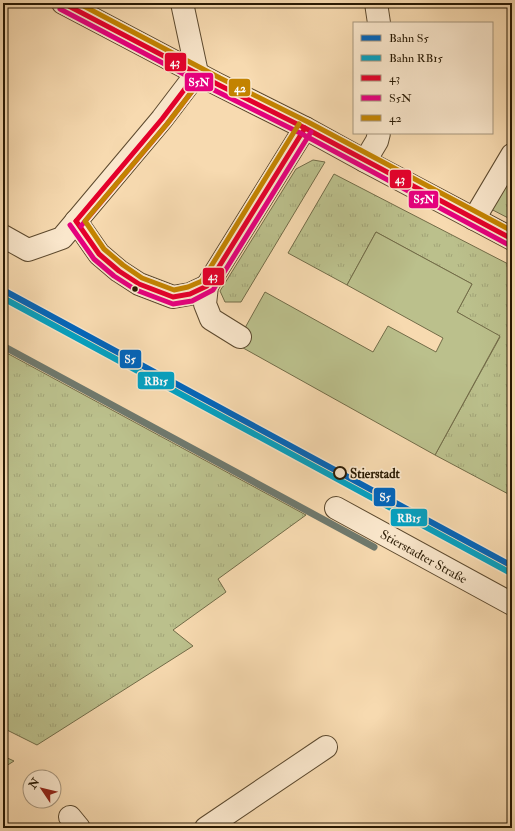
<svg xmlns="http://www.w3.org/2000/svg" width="515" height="831" font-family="'IM FELL Double Pica',serif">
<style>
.grass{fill:url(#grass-tufts);stroke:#726c48}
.garden{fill:#bbc08c;stroke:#726c48}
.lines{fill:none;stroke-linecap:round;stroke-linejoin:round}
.stream{stroke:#6f796d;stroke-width:7}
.minor-casing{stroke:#5c492e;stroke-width:24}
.minor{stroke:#fae7cc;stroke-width:22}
.bus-1-casing{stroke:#fae7cc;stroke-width:8}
.bus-2-casing{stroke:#fae7cc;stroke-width:8}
.bus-3-casing{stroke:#fae7cc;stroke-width:8}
.bus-1{stroke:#e4002b;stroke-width:5}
.bus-2{stroke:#e5007d;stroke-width:5}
.bus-3{stroke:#c38301;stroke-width:5}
.rail-1-casing{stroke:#fae7cc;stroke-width:9}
.rail-2-casing{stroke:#fae7cc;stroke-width:9}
.rail-1{stroke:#0065bd;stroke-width:6}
.rail-2{stroke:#02a2c4;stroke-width:6}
.bus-dot{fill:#281903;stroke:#fae7cc;stroke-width:1.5}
.stop-dot{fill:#fae7cc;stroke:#281903;stroke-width:2}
.labels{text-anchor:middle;stroke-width:3.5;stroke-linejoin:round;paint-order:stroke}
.stop-label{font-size:13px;font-weight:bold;fill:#281903;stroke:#fae7cc;text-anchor:start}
.street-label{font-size:13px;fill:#281903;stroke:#fae7cc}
.line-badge{stroke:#fae7cc;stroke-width:1.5}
.badge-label{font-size:11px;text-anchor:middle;font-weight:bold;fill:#fff}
</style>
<defs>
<pattern id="grass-tufts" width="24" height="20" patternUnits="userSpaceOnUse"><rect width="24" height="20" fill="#bbc08c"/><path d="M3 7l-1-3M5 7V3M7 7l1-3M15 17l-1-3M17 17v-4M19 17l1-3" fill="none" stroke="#a1a477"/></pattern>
</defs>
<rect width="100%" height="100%" fill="#f7dab0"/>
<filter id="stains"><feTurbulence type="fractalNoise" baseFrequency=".005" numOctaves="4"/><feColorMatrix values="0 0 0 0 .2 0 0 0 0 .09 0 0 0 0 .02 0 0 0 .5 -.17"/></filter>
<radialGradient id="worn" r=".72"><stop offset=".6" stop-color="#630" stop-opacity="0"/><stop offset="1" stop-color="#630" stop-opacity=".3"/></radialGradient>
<g class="grass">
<polygon points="313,160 325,162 241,302 225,302 220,291 296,169"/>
<polygon points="512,165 512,220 487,207"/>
<polygon points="334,174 512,266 512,496 435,455 500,337 457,312 472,284 376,232 347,285 288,253"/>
<polygon points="3,351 306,515 218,579 226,592 173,630 193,646 37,745 3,728"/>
<polygon points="3,756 14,761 3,768"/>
</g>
<polygon class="garden" points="376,232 472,284 457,312 500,336 435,455 236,344 265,292 373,352 388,326 436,352 443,338 347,285"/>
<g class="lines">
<polyline class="stream" points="3,346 374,547"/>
<g class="minor-casing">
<g id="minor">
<polyline points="63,3 217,84 305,128 365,161 512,239"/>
<polyline points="376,3 379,23"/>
<polyline points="365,161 377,141 379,133"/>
<polyline points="474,219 512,155"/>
<polyline points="76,221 99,254 119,271 139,284 173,297 190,294 207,286"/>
<polyline points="3,236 28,250 62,238 162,119 197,73 182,3"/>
<polyline points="240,337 211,319 205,304 207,286 305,128"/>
<polyline points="336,508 512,604"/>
<polyline points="70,817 79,828"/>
<polyline points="206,828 326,747"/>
</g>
</g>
<use href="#minor" class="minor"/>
<g class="bus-1-casing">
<g id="bus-1">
<polyline points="63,3 217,84 305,128 512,239"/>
<polyline points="76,221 99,254 119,271 139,284 173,297 190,294 207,286 305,128"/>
<polyline points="76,221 162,119 197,73"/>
</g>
</g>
<g class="bus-2-casing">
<g id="bus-2">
<polyline points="60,9 214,90 302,134 509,245"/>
<polyline points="70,225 94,259 114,276 136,290 173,304 192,301 213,290 311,132"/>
<polyline points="81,226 167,124 203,77"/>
</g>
</g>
<g class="bus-3-casing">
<g id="bus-3">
<polyline points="78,3 220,78 308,122 512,231"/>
<polyline points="203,77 167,124 85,221 104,249 123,265 142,278 174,290 188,287 202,281 299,124"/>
</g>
</g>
<use href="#bus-1" class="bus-1"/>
<use href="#bus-2" class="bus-2"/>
<use href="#bus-3" class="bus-3"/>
<g class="rail-1-casing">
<polyline id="rail-1" points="3,290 512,566"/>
</g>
<g class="rail-2-casing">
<polyline id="rail-2" points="3,298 509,572"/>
</g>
<use href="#rail-1" class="rail-1"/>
<use href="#rail-2" class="rail-2"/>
</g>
<circle class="bus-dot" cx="135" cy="289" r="3.5"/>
<circle class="stop-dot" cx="340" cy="473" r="6"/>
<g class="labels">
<g class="stop-label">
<text x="350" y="478">Stierstadt</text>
</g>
<g class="street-label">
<text transform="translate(424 556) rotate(29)" y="5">Stierstadter Straße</text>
</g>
</g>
<g class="line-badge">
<rect x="164" y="52" width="23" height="20" rx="4" fill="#e4002b"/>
<rect x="184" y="72" width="30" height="20" rx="4" fill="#e5007d"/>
<rect x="228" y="78" width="23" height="19" rx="4" fill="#c38301"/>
<rect x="389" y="169" width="23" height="20" rx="4" fill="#e4002b"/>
<rect x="408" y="190" width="31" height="19" rx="4" fill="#e5007d"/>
<rect x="202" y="267" width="23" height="19" rx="4" fill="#e4002b"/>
<rect x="119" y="349" width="23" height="20" rx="4" fill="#0065bd"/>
<rect x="137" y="371" width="38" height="19" rx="4" fill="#02a2c4"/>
<rect x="373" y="487" width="23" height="20" rx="4" fill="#0065bd"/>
<rect x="390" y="508" width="38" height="19" rx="4" fill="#02a2c4"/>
</g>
<g class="badge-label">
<text x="175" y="66">43</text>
<text x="199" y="86">S5N</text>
<text x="240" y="92">42</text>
<text x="400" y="183">43</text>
<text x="424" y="203">S5N</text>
<text x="213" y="280">43</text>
<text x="130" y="363">S5</text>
<text x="156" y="385">RB15</text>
<text x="385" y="501">S5</text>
<text x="409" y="522">RB15</text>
</g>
<rect width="515" height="831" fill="none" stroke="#f7dab0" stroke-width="16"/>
<rect x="4" y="4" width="507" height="823" fill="none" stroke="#281903" stroke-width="2"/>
<rect x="8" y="8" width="499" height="815" fill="none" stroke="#281903"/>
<rect x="353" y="22" width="140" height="112" fill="#fae7cc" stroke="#a6957c"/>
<rect x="361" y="35" width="20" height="6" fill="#0065bd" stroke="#a6957c"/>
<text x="389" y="42" font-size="12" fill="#281903">Bahn S5</text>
<rect x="361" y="55" width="20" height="6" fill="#02a2c4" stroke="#a6957c"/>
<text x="389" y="62" font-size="12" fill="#281903">Bahn RB15</text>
<rect x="361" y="75" width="20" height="6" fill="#e4002b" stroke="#a6957c"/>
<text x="389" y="82" font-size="12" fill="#281903">43</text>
<rect x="361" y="95" width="20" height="6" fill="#e5007d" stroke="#a6957c"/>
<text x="389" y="102" font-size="12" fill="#281903">S5N</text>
<rect x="361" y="115" width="20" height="6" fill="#c38301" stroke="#a6957c"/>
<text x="389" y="122" font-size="12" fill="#281903">42</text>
<g transform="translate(42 789) rotate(305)"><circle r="19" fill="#fae7cc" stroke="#a6957c"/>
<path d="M0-3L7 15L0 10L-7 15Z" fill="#8f2418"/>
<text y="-6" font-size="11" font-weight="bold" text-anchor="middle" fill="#281903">N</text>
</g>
<rect width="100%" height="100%" filter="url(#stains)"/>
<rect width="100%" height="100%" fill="url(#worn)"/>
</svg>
